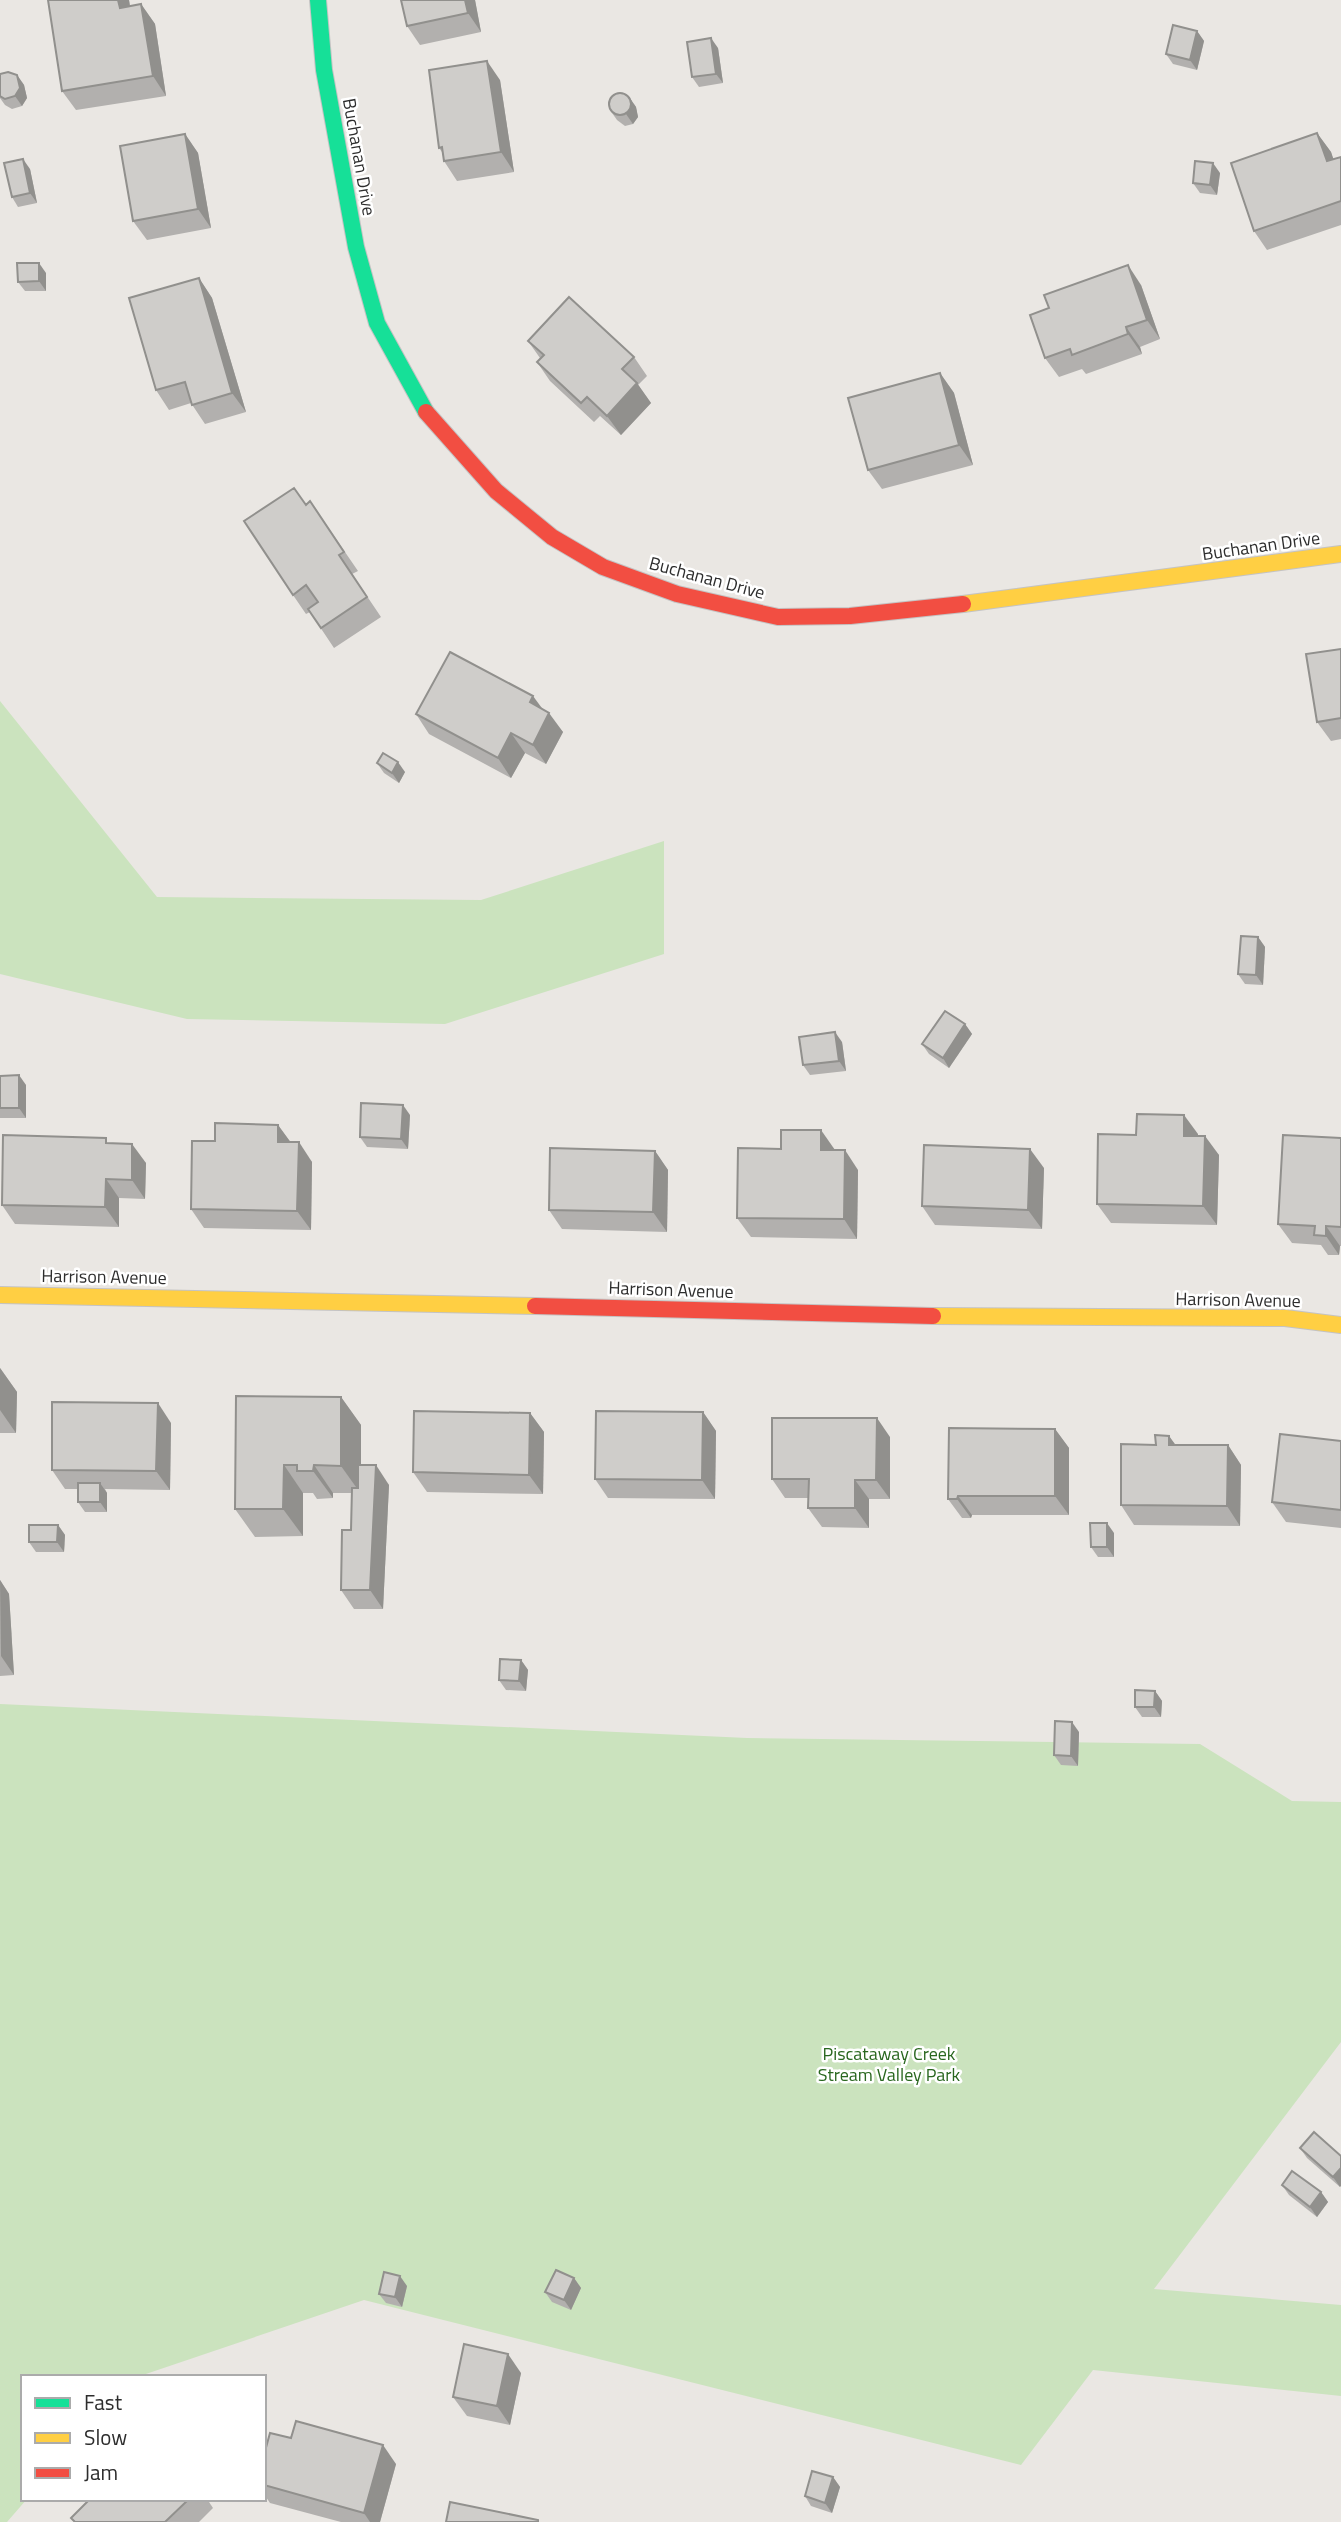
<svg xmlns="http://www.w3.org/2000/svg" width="1341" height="2522" font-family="'Titillium Web',sans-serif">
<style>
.green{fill:#cbe3be}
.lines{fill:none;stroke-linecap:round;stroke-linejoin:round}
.fast-casing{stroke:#c4c3c3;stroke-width:18}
.slow-casing{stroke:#c4c3c3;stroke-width:18}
.jam-casing{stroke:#c4c3c3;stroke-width:18}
.fast{stroke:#16e098;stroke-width:16}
.slow{stroke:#ffcf43;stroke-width:16}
.jam{stroke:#f24e42;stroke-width:16}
.wall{fill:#b2b0ae}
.shaded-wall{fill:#91908d}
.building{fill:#cfcdca;stroke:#91908d;stroke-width:2}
.labels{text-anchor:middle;stroke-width:5;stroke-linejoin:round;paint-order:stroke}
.street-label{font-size:18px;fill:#2d2d2d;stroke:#fff}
.park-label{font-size:18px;fill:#29671f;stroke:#fff}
</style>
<rect width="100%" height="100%" fill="#eae7e3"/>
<g class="green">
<polygon points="0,701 157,897 481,900 664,841 664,954 445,1024 187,1019 0,974"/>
<polygon points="0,1704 747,1738 1200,1744 1292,1801 1341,1802 1341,2042 1154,2289 1341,2305 1341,2396 1093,2370 1021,2465 364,2300 137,2377 23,2377 23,2499 27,2499 7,2522 0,2522"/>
</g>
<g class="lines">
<g class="fast-casing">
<polyline id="fast" points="318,0 324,70 356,247 377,323 426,412"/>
</g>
<g class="slow-casing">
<g id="slow">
<polyline points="963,604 1341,554"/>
<polyline points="0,1295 535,1306"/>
<polyline points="933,1316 1285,1318 1341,1325"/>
</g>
</g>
<g class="jam-casing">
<g id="jam">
<polyline points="426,412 496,491 552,537 603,567 677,594 778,617 850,616 963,604"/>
<polyline points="535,1306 933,1316"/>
</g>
</g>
<use href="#fast" class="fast"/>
<use href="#slow" class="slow"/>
<use href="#jam" class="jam"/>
</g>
<g class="wall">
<polygon points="129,0 130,6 141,4 155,24 166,96 76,110 62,91"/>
<polygon points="401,0 475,0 481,32 420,45 407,26"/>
<polygon points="1197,31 1204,41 1197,70 1173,64 1166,54"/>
<polygon points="718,48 723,83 699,87 692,77"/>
<polygon points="0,74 17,75 24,85 27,98 22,106 12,109 5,105 0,98"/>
<polygon points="500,80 514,172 457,181 444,161 442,152 439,148"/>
<polygon points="629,97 636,107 638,117 633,124 625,126 617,120 610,110"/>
<polygon points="1317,133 1331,152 1333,159 1341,157 1341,225 1267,250 1254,231"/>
<polygon points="185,134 198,153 211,228 147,240 133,221"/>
<polygon points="30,169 37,203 18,207 12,197"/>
<polygon points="1220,173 1217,195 1200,193 1193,183"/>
<polygon points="46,273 46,291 25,291 18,282"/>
<polygon points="199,278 212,298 246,412 205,424 191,403 169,410 156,390"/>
<polygon points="1141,285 1160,339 1140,347 1142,354 1086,374 1082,369 1059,377 1045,358"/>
<polygon points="528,341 634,357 647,376 638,385 651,403 621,435 600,416 594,422 550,381 537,362 540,358"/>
<polygon points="940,373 954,393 973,465 882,489 868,470"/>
<polygon points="310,501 358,571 352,574 381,617 334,648 310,612 306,614 293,595 306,505"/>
<polygon points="1341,649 1341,739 1331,741 1317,722"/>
<polygon points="542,709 563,732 546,764 525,753 511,778 429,734 416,714"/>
<polygon points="377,763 405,772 399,783 384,773"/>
<polygon points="1258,937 1265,947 1263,985 1245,984 1238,974"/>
<polygon points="965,1024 972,1034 949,1068 929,1054 922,1044"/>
<polygon points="842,1042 846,1071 810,1075 803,1065"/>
<polygon points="0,1076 26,1085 26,1118 0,1118"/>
<polygon points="410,1115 408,1149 367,1147 360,1137"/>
<polygon points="278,1125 290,1142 312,1162 311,1230 204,1228 191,1209 215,1141"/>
<polygon points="1198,1134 1198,1136 1219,1155 1217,1225 1111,1223 1097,1204 1136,1135"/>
<polygon points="1341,1138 1341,1246 1340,1246 1339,1255 1328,1255 1321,1245 1292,1243 1278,1224"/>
<polygon points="110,1143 146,1163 145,1199 119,1198 119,1227 15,1224 2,1205"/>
<polygon points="655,1151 668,1170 667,1232 562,1229 549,1210"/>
<polygon points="1044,1168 1042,1229 935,1225 922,1206"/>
<polygon points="858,1170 857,1239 751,1237 737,1218"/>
<polygon points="0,1368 17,1392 16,1433 0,1433"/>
<polygon points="341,1397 361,1425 361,1465 389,1485 383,1609 354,1609 341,1590 351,1530 352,1493 333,1493 333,1498 317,1499 313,1493 303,1493 303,1536 255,1537 235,1509"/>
<polygon points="703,1412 716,1431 715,1499 608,1498 595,1479"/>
<polygon points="530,1413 544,1432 543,1494 427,1492 413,1472"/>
<polygon points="171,1423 170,1490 105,1489 107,1493 107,1512 85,1512 78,1502 78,1489 65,1489 52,1470"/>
<polygon points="1055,1429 1069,1448 1069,1515 972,1515 971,1518 962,1518 948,1499"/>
<polygon points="1169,1436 1175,1445 1228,1445 1241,1465 1240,1526 1134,1525 1121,1505 1156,1445"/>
<polygon points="890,1437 890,1499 869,1499 869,1528 822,1527 808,1508 809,1498 785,1498 772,1479"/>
<polygon points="1341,1441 1341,1528 1286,1522 1272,1502"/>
<polygon points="58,1525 65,1535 64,1552 36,1552 29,1542"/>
<polygon points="1114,1533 1114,1557 1098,1557 1091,1547"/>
<polygon points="0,1580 9,1594 14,1675 0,1676"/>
<polygon points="521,1660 528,1670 526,1691 506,1690 499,1680"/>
<polygon points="1155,1691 1162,1701 1161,1717 1142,1717 1135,1707"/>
<polygon points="1079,1732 1078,1766 1061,1765 1054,1755"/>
<polygon points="1300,2148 1341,2156 1340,2187 1307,2158"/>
<polygon points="1282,2185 1321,2192 1328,2202 1317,2217 1289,2195"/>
<polygon points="574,2278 581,2288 571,2310 552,2302 545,2292"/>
<polygon points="407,2286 402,2307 386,2303 379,2294"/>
<polygon points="521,2373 510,2425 467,2416 453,2397"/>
<polygon points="291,2438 396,2464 380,2522 341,2522 270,2503 264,2494 264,2455"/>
<polygon points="833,2477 840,2487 832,2513 811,2506 805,2496"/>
<polygon points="90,2499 207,2499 213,2508 199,2522 74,2522 71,2518"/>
</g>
<g class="shaded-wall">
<polygon points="118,0 129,0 133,28 120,8"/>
<polygon points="465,0 475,0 481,32 468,13"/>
<polygon points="141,4 155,24 166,96 153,76"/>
<polygon points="1197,31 1204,41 1197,70 1190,60"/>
<polygon points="711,38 718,48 723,83 716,74"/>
<polygon points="487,61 500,80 514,172 501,152"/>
<polygon points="17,75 24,85 27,98 22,106 15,96"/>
<polygon points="629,97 636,107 638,117 633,124 626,114"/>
<polygon points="1317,133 1331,152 1341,181 1327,161"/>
<polygon points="185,134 198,153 211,228 198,209"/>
<polygon points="23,159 30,169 37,203 30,193"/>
<polygon points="1213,163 1220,173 1217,195 1210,185"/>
<polygon points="39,263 46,273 46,291 39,281"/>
<polygon points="1128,265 1141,285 1160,339 1147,320"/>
<polygon points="199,278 212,298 246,412 232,393"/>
<polygon points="1126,327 1140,347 1142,354 1128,334"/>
<polygon points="940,373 954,393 973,465 959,445"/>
<polygon points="637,383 651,403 621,435 607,416"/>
<polygon points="533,696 547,715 530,702"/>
<polygon points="549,713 563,732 546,764 533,745"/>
<polygon points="511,733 525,753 511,778 498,758"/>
<polygon points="398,762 405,772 399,783 392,773"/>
<polygon points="1258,937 1265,947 1263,985 1256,975"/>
<polygon points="965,1024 972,1034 949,1068 943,1058"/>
<polygon points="835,1032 842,1042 846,1071 839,1061"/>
<polygon points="19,1075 26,1085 26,1118 19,1108"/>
<polygon points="403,1105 410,1115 408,1149 401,1139"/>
<polygon points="1184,1115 1198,1134 1197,1155 1184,1136"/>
<polygon points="278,1125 292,1144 278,1142"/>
<polygon points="821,1130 835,1150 821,1150"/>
<polygon points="1205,1136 1219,1155 1217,1225 1203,1206"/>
<polygon points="299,1142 312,1162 311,1230 297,1211"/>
<polygon points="132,1144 146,1163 145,1199 132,1180"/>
<polygon points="1030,1149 1044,1168 1042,1229 1028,1210"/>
<polygon points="845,1150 858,1170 857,1239 844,1219"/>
<polygon points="655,1151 668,1170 667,1232 653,1212"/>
<polygon points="106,1179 119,1198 119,1227 105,1207"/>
<polygon points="1326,1226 1340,1246 1339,1255 1326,1236"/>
<polygon points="0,1368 17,1392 16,1433 0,1410"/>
<polygon points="341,1397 361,1425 361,1494 341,1466"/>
<polygon points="158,1403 171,1423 170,1490 156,1471"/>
<polygon points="703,1412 716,1431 715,1499 702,1480"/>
<polygon points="530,1413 544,1432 543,1494 529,1475"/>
<polygon points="877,1418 890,1437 890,1499 876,1480"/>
<polygon points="1055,1429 1069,1448 1069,1515 1055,1496"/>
<polygon points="1169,1436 1183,1455 1169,1445"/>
<polygon points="1228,1445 1241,1465 1240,1526 1227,1506"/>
<polygon points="284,1465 303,1493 303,1536 283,1509"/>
<polygon points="314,1465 333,1493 333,1498 313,1471"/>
<polygon points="376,1465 389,1485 383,1609 370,1590"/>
<polygon points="855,1480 869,1499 869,1528 855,1508"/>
<polygon points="100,1483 107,1493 107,1512 100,1502"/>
<polygon points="958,1496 972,1515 971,1518 957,1499"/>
<polygon points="1107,1523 1114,1533 1114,1557 1107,1547"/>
<polygon points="58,1525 65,1535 64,1552 57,1542"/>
<polygon points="0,1580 9,1594 14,1675 1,1656"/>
<polygon points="521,1660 528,1670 526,1691 519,1681"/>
<polygon points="1155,1691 1162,1701 1161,1717 1154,1707"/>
<polygon points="1072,1722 1079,1732 1078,1766 1071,1756"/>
<polygon points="1341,2168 1341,2186 1340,2187 1333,2177"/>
<polygon points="1321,2192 1328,2202 1317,2217 1310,2207"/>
<polygon points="400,2276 407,2286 402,2307 395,2297"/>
<polygon points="574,2278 581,2288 571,2310 564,2300"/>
<polygon points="508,2354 521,2373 510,2425 497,2406"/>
<polygon points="383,2445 396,2464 380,2522 370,2522 364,2513"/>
<polygon points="833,2477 840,2487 832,2513 825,2503"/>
</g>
<g class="building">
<polygon points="48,0 118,0 120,8 141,4 153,76 62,91"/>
<polygon points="401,0 465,0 468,13 407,26"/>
<polygon points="1173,25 1197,31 1190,60 1166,54"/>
<polygon points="711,38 716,74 692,77 687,42"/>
<polygon points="487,61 501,152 444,161 442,147 439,148 429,70"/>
<polygon points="8,72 17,75 20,88 15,96 5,99 0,96 0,74"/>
<circle cx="620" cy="104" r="11"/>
<polygon points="1317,133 1327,161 1341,157 1341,201 1254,231 1231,163"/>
<polygon points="185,134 198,209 133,221 120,146"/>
<polygon points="23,159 30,193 12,197 4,163"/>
<polygon points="1195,161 1213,163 1210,185 1193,183"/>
<polygon points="17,263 39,263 39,281 18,282"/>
<polygon points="1128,265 1147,320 1126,327 1128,334 1072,355 1070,349 1045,358 1030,315 1049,308 1044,295"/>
<polygon points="199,278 232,393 192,405 185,382 156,390 129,298"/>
<polygon points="569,297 634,357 622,369 637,383 607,416 587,397 581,403 537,362 544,355 528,341"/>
<polygon points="940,373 959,445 868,470 848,398"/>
<polygon points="294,488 306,505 310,501 344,552 339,555 367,597 321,628 308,609 318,602 306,585 293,595 244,521"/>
<polygon points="1341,649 1341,718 1317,722 1306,654"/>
<polygon points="450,652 533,696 530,702 549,713 533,745 511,733 498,758 416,714"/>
<polygon points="383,753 398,762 392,773 377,763"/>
<polygon points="1241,936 1258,937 1256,975 1238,974"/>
<polygon points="945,1011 965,1024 943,1058 922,1044"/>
<polygon points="835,1032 839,1061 803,1065 799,1037"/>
<polygon points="19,1075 19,1108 0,1108 0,1076"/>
<polygon points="361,1103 403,1105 401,1139 360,1137"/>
<polygon points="1137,1114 1184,1115 1184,1136 1205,1136 1203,1206 1097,1204 1098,1134 1136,1135"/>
<polygon points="215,1123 278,1125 278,1142 299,1142 297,1211 191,1209 192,1141 215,1141"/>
<polygon points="781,1130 821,1130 821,1150 845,1150 844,1219 737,1218 738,1148 781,1149"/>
<polygon points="3,1135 106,1138 106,1143 132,1144 132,1180 106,1179 105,1207 2,1205"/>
<polygon points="1283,1135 1341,1138 1341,1227 1326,1226 1326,1236 1314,1235 1315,1226 1278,1224"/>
<polygon points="924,1145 1030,1149 1028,1210 922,1206"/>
<polygon points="550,1148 655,1151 653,1212 549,1210"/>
<polygon points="236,1396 341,1397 341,1466 314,1465 313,1471 297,1471 297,1465 284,1465 283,1509 235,1509"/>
<polygon points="52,1402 158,1403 156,1471 52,1470"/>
<polygon points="414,1411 530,1413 529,1475 413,1472"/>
<polygon points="596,1411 703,1412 702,1480 595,1479"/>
<polygon points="772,1418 877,1418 876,1480 855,1480 855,1508 808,1508 809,1479 772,1479"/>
<polygon points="949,1428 1055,1429 1055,1496 958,1496 957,1499 948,1499"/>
<polygon points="1280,1434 1341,1441 1341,1510 1272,1502"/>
<polygon points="1155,1435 1169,1436 1169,1445 1228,1445 1227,1506 1121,1505 1121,1444 1156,1445"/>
<polygon points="358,1465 376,1465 370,1590 341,1590 342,1530 351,1530 352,1488 358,1488"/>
<rect x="78" y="1483" width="22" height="19"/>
<polygon points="1090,1523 1107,1523 1107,1547 1091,1547"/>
<polygon points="29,1525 58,1525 57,1542 29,1542"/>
<polygon points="500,1659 521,1660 519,1681 499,1680"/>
<polygon points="1135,1690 1155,1691 1154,1707 1135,1707"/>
<polygon points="1055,1721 1072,1722 1071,1756 1054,1755"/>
<polygon points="1314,2132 1341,2156 1341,2168 1333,2177 1300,2148"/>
<polygon points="1292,2171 1321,2192 1310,2207 1282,2185"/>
<polygon points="556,2270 574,2278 564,2300 545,2292"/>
<polygon points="384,2272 400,2276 395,2297 379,2294"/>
<polygon points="464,2344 508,2354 497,2406 453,2397"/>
<polygon points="296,2421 383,2445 364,2513 264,2485 264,2455 270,2433 291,2438"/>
<polygon points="812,2471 833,2477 825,2503 805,2496"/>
<polygon points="90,2499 189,2499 165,2522 75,2522 71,2518"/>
<polygon points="450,2502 538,2520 538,2522 446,2522"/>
</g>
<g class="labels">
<g class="street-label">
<text transform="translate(359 157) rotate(80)" y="6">Buchanan Drive</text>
<text transform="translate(1261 546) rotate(-8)" y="6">Buchanan Drive</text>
<text transform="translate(707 578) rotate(15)" y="6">Buchanan Drive</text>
<text transform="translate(104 1277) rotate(1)" y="6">Harrison Avenue</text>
<text transform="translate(671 1290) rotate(2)" y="6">Harrison Avenue</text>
<text transform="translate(1238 1300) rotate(1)" y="6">Harrison Avenue</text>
</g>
<g class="park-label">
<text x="889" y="2060">Piscataway Creek<tspan x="889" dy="21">Stream Valley Park</tspan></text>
</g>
</g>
<rect x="21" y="2375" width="245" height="126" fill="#ffffff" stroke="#ababab" stroke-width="2"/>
<rect x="35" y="2398" width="35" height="10" fill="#16e098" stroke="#ababab" stroke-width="2"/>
<text x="84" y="2410" font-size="21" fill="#2d2d2d">Fast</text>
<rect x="35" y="2433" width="35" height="10" fill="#ffcf43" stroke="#ababab" stroke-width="2"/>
<text x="84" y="2445" font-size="21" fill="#2d2d2d">Slow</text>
<rect x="35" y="2468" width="35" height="10" fill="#f24e42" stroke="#ababab" stroke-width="2"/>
<text x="84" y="2480" font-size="21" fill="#2d2d2d">Jam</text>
</svg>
